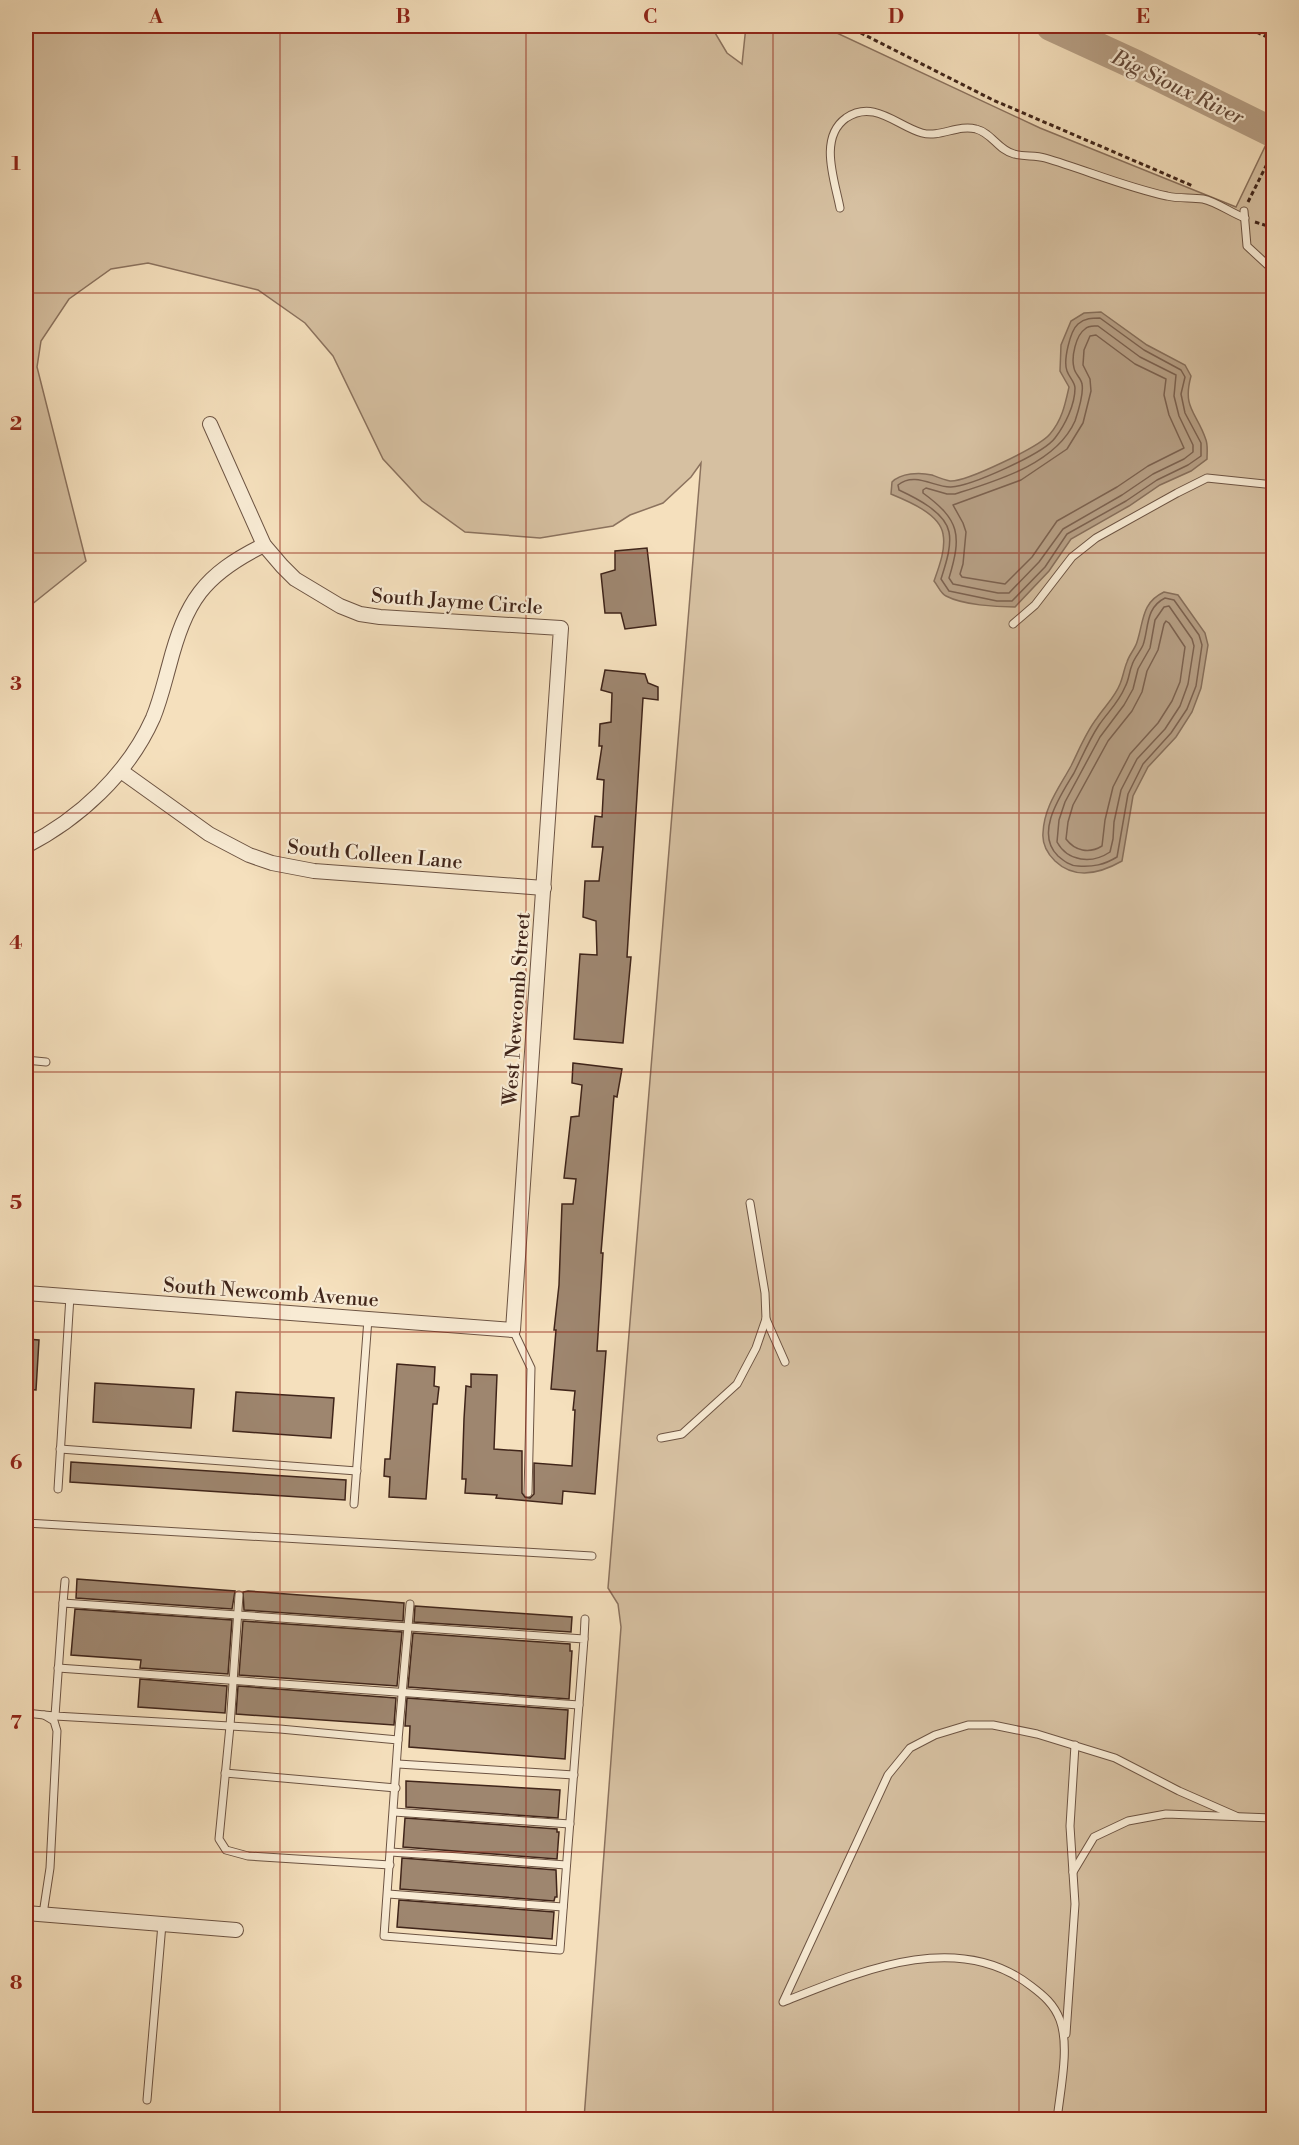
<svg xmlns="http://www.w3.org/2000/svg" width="1299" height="2145" font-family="'Libre Bodoni',serif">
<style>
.green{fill:#d6c0a1;stroke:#8b725e;stroke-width:1.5}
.water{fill:#b7a086;stroke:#876f5b;stroke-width:1.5}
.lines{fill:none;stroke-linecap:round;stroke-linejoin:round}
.shore{stroke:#7c6250;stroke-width:1.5}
.river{stroke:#b7a086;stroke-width:30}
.building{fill:#9e866f;stroke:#40251a;stroke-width:1.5}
.service-casing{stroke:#6d5443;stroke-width:9}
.minor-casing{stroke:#6d5443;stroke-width:16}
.path{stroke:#40251a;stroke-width:3;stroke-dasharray:4.5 3;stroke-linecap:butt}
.service{stroke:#f8ebd4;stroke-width:7}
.minor{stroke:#f8ebd4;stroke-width:14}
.grid{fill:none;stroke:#8f2418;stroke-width:1.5;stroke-opacity:0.55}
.labels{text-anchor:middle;stroke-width:4.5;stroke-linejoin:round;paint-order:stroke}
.street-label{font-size:20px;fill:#40251a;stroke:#f8ebd4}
.water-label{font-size:21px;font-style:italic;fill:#644a3a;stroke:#f8ebd4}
.neatline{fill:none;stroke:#8f2418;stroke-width:2}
.grid-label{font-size:20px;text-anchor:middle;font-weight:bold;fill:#8f2418}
</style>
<rect width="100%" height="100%" fill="#f5e0bd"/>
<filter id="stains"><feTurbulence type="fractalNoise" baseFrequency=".00333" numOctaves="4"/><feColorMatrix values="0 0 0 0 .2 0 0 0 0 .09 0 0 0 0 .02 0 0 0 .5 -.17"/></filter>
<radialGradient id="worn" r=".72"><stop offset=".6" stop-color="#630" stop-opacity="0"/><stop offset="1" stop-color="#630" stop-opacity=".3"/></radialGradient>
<polygon class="green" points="26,26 711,26 727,53 742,64 746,26 822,26 1040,128 1236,207 1273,130 1273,2119 584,2119 621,1627 618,1604 608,1588 701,463 691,477 663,503 630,515 613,526 540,538 465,532 422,501 383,459 333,356 305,323 258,290 148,263 111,269 69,299 41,341 37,367 86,561 26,609"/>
<g class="water">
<path d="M1101,312L1147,345L1185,365L1191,376C1182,409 1197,412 1206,440C1208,446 1207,453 1207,459L1191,471L1160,485L1129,506L1071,539L1049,571L1015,607C996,607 963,605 946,596C941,594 938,586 934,581C939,567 946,549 943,534C940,514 908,501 891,494L892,482C901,473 919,472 932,475C937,477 944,480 950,481C966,482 1039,447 1050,434C1062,420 1065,405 1069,387L1060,371L1061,345L1071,321L1084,313Z"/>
<path d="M1164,592L1178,595L1205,633L1208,645L1201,688L1192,712L1176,737L1148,767L1133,796L1122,861C1101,873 1075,880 1055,861C1047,853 1042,844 1043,833C1044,807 1059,788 1071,766C1079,750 1086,732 1097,718C1105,706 1115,697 1120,684C1123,677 1124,669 1127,662C1129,655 1135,649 1137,642C1144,621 1141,603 1164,592Z"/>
</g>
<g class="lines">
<g class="shore">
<path d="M1100,318L1144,350L1181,370L1185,377L1181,394L1185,413L1201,443V456L1188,465L1157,480L1126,501L1067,534L1045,567L1012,601H997L949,591L941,579C945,566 952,547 949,532C945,512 916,498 899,490L898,485C915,471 935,488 951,487C971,486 1043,454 1055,438C1065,425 1075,405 1075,388C1075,382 1069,377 1067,371C1063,361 1070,331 1078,324C1085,318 1092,318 1100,318Z"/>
<path d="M1098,326L1140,357L1176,375L1174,396L1179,416L1193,445V452L1184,459L1153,474L1122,495L1063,529L1039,562L1009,593H998L953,584L949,578C962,535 960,520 923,493V490L926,488L947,494H955C996,481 1056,464 1075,421C1078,412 1084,394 1082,384C1081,378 1075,374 1074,368C1071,357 1076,335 1085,329C1089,325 1093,326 1098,326Z"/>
<polygon points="1096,335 1135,364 1166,379 1164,395 1169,415 1184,448 1148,466 1117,487 1057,521 1032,557 1005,584 962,577 960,574 963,564 966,532 963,523 953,505 1021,480 1067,449 1083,423 1091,391 1090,379 1083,365 1084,350 1090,336"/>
<path d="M1165,598L1174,600L1199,635L1202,645L1196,686L1187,709L1171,733L1143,764L1128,794L1117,857C1104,865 1093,867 1078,866C1070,866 1064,861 1058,856C1034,833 1061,795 1074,773C1082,757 1089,740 1099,725C1108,712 1119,702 1125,687C1129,680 1129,672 1132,665C1134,658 1140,652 1143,645C1149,628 1145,608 1165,598Z"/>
<path d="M1169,606L1192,639L1194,646L1188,684L1180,706L1165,729L1137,759L1121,790L1114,822L1113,839L1110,852C1092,864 1068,862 1057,842L1059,820L1065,802L1100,737L1124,705L1133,689L1138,669L1150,648L1155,620L1164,607Z"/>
<path d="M1166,621L1169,623L1185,647L1180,682L1172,701L1158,723L1130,754L1113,787L1105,820L1102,846C1089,854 1075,851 1066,839L1068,822L1073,805L1108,741L1132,711L1142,692L1147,671L1158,650L1164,624Z"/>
</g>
<polyline class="river" points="1051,26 1136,65 1274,133"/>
</g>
<g class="building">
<polygon points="647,548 656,625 625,629 621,613 605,613 601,574 615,570 615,551"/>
<polygon points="605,670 645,674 648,683 658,687 658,700 643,698 627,957 631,957 623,1043 574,1039 580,954 597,955 596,921 583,917 585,881 599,881 603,847 592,847 595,816 602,817 604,780 597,779 602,746 599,746 600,724 611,722 612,693 601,690"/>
<polygon points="573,1063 622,1069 617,1097 614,1096 601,1253 603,1253 597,1351 606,1351 595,1494 563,1491 562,1504 496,1498 497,1495 465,1493 466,1479 462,1479 464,1419 466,1386 471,1387 471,1374 497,1375 494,1449 522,1451 522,1493 525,1497 530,1498 534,1494 534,1463 572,1466 575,1410 573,1410 575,1391 551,1389 556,1330 554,1330 559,1285 562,1204 573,1204 576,1179 564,1178 571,1117 579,1116 582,1085 572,1083"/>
<polygon points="26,1339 39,1340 36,1390 26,1389"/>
<polygon points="397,1364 435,1367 434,1386 439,1387 437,1404 433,1404 426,1499 389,1497 390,1477 384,1476 385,1459 390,1459"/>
<polygon points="95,1383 194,1389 191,1428 93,1422"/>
<polygon points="236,1392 334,1398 331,1438 233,1431"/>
<polygon points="71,1462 346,1480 345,1500 70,1482"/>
<polygon points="77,1579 235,1591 232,1609 76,1598"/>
<polygon points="248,1591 404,1603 403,1621 244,1610 243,1592"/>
<polygon points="415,1606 572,1617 571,1632 414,1622"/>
<polygon points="75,1609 232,1620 228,1674 140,1668 141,1660 71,1655"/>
<polygon points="243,1621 402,1632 397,1686 239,1675"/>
<polygon points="413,1633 570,1644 570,1651 572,1651 569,1699 408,1687"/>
<polygon points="140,1679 227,1686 225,1713 138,1707"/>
<polygon points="238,1686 396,1698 394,1725 236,1714"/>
<polygon points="407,1698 568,1710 565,1759 409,1747 410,1726 405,1726"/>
<polygon points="406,1781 560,1790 558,1818 406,1807"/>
<polygon points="405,1818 557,1829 557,1832 559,1832 557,1859 403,1847"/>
<polygon points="402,1858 556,1870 557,1897 555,1897 554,1901 400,1889"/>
<polygon points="399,1900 554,1912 552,1939 397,1927"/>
</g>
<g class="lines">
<g class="service-casing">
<g id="service">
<path d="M840,208C835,181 818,138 846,118C874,99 897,126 922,133C940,138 958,124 976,129C992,133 998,150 1014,154C1024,157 1035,155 1045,158C1086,170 1125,187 1167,196C1179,199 1192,197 1203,199C1217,202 1231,213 1245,218"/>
<polyline points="1244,211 1247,246 1274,271"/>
<polyline points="1013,624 1035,605 1072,557 1096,538 1177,493 1207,478 1274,485"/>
<polyline points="26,1060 46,1062"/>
<polyline points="766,1319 785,1362"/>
<polyline points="513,1330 531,1368 528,1493"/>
<polyline points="661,1438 682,1434 737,1384 756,1348 766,1319 765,1293 750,1203"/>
<polyline points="60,1449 357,1471"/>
<polyline points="58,1489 70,1296"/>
<polyline points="354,1504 368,1319"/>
<polyline points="26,1523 592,1556"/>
<polyline points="239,1595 230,1726 219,1839 226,1850 248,1856 390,1865"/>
<polyline points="63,1603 65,1581"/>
<polyline points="584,1639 585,1619"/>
<polyline points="58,1668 579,1705"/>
<polyline points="26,1713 44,1715 54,1721 57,1731 50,1868 43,1914"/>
<polyline points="44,1715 55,1716 280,1729 398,1740 384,1936 560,1950 584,1639 63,1603 55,1716"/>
<polyline points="398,1740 410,1604"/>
<polyline points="398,1764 574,1775"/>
<polyline points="225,1773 396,1788"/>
<polyline points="394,1812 570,1824"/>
<polyline points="391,1852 566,1865"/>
<polyline points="1073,1872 1094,1837 1128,1821 1166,1814 1274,1818"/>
<polyline points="388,1894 563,1907"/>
<polyline points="1066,2034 1075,1904 1070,1826 1075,1745"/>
<polyline points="147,2100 162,1924"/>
<path d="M1057,2120C1060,2091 1070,2047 1060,2020C1054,2004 1043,1995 1031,1986C957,1928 859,1972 783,2002L888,1775L910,1748L935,1735L968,1725H993L1037,1734L1115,1758L1179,1791L1236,1816"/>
</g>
</g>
<g class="minor-casing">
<g id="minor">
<polyline points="121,771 209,834 249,855 272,863 314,871 544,888"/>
<path d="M26,846C79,819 128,774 153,718C160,701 164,684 169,666C186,601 203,575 264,545"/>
<polyline points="26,1293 513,1330 561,628 380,617 360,614 340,606 295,579 282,566 264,545 210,424"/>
<polyline points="26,1913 236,1930"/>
</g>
</g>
<g class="path">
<polyline points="847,26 993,100 1193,186"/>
<polyline points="1243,26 1274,40"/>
<polyline points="1248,202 1274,150"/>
<polyline points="1255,222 1274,228"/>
</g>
<use href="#service" class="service"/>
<use href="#minor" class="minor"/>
</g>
<path class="grid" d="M280,26V2120M526,26V2120M773,26V2120M1019,26V2120M26,293H1274M26,553H1274M26,813H1274M26,1072H1274M26,1332H1274M26,1592H1274M26,1852H1274"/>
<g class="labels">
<g class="street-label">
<text transform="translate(457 601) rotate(4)" y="7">South Jayme Circle</text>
<text transform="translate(375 854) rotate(5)" y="7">South Colleen Lane</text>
<text transform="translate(516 1009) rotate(-86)" y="7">West Newcomb Street</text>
<text transform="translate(271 1292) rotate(4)" y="7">South Newcomb Avenue</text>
</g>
<g class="water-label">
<text transform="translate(1178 87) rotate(26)" y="7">Big Sioux River</text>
</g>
</g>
<rect width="1299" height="2145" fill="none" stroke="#f5e0bd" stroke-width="66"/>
<rect x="33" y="33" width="1233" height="2079" class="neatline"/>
<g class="grid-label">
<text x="156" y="23">A</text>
<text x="403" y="23">B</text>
<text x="650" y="23">C</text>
<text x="896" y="23">D</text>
<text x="1143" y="23">E</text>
<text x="16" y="170">1</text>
<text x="16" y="430">2</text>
<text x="16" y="690">3</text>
<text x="16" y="949">4</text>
<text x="16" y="1209">5</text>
<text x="16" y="1469">6</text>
<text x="16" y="1729">7</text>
<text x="16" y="1989">8</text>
</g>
<rect width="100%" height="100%" filter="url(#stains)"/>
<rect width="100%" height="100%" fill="url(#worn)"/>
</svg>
